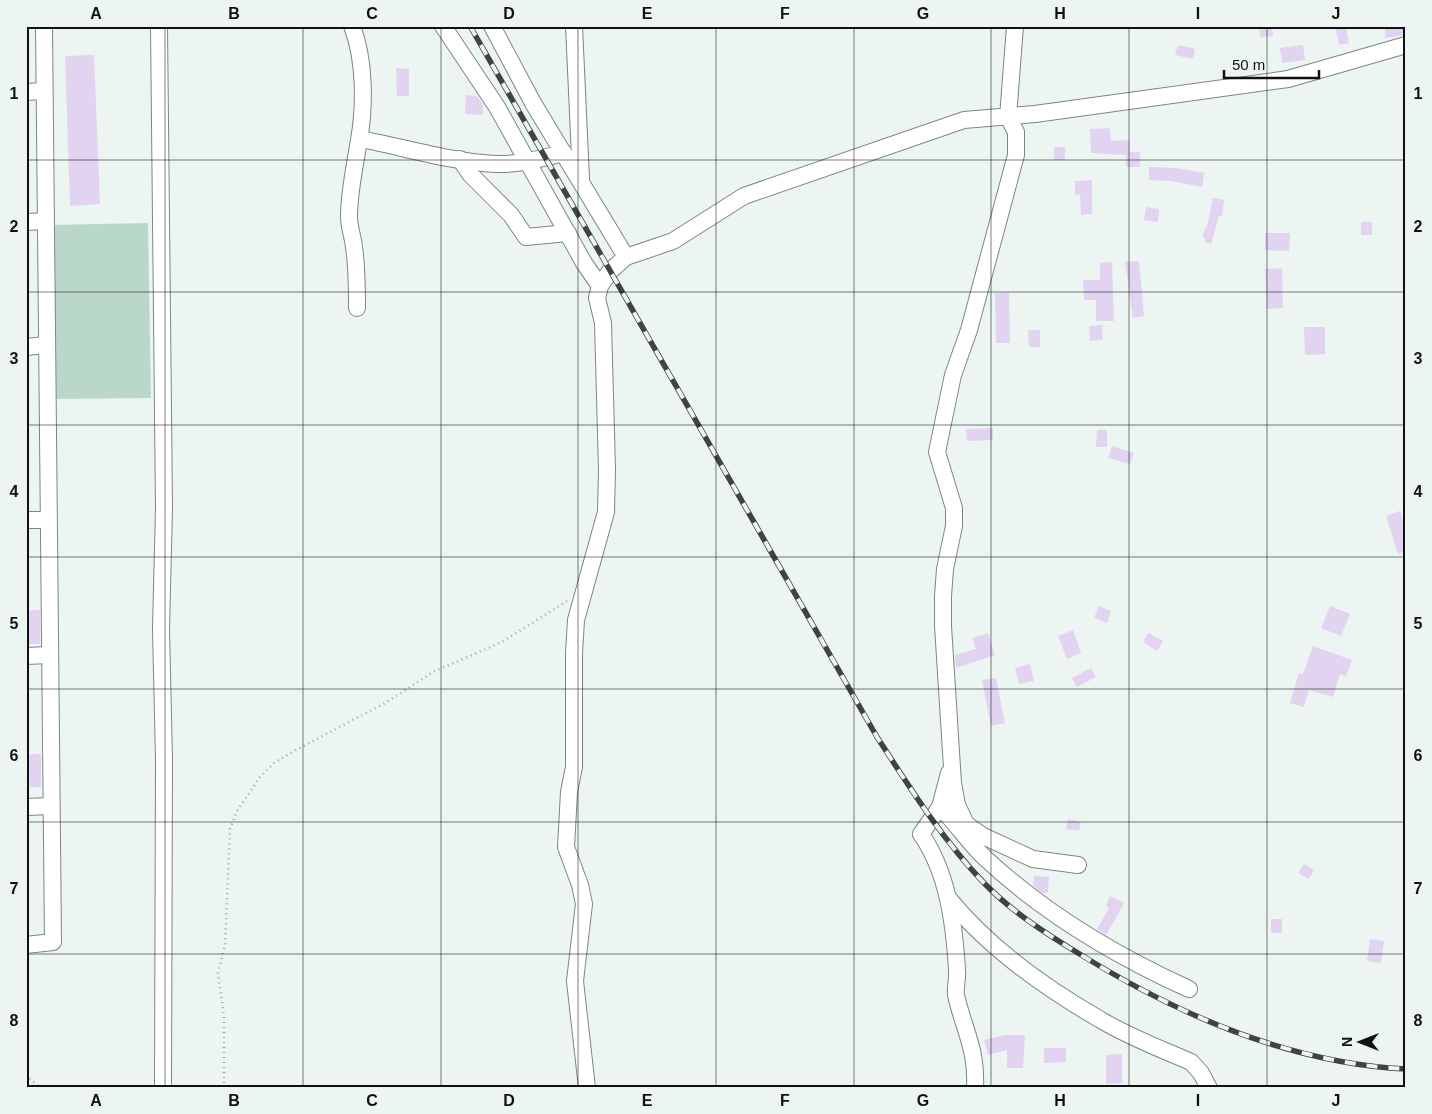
<svg xmlns="http://www.w3.org/2000/svg" width="1432" height="1114" font-family="Helvetica,sans-serif">
<style>
.green{fill:#bad8ca}
.building{fill:#e2d3f1}
.lines{fill:none;stroke-linecap:round;stroke-linejoin:round}
.minor-casing{stroke:#7e8682;stroke-width:18}
.path{stroke:#9fa6a3;stroke-width:2.5;stroke-dasharray:1 4;stroke-linecap:butt}
.minor{stroke:#fff;stroke-width:16}
.rail-casing{stroke:#3f4442;stroke-width:5.5}
.rail{stroke:#ecf5f1;stroke-width:4;stroke-dasharray:11;stroke-linecap:butt}
.grid{fill:none;stroke:#0f1211;stroke-width:1;stroke-opacity:0.55}
.neatline{fill:none;stroke:#0f1211;stroke-width:2}
.grid-label{font-size:16px;text-anchor:middle;font-weight:bold;fill:#0f1211}
</style>
<rect width="100%" height="100%" fill="#ecf5f1"/>
<polygon class="green" points="148,223 151,398 51,399 49,225"/>
<g class="building">
<polygon points="1259,26 1272,26 1273,36 1260,37"/>
<polygon points="1335,26 1346,26 1349,43 1339,45"/>
<polygon points="1385,26 1406,26 1406,35 1385,38"/>
<polygon points="1178,45 1195,49 1193,59 1175,55"/>
<polygon points="1303,45 1305,60 1282,63 1280,48"/>
<polygon points="94,55 100,204 70,206 65,56"/>
<polygon points="396,68 409,69 409,96 397,96"/>
<polygon points="466,95 477,96 483,104 483,115 465,114"/>
<polygon points="1110,128 1111,141 1129,140 1130,152 1140,152 1140,167 1126,167 1126,155 1091,153 1090,129"/>
<rect x="1054" y="147" width="11" height="13"/>
<polygon points="1149,167 1176,168 1204,173 1202,187 1171,181 1149,180"/>
<polygon points="1092,180 1092,214 1081,215 1080,194 1075,195 1075,181"/>
<polygon points="1213,198 1224,200 1222,216 1219,216 1211,244 1205,242 1205,238 1202,237 1208,223"/>
<polygon points="1146,207 1159,209 1158,222 1144,220"/>
<rect x="1361" y="222" width="11" height="13"/>
<polygon points="1265,233 1290,233 1289,251 1265,250"/>
<polygon points="1139,261 1144,316 1133,318 1125,262"/>
<polygon points="1112,262 1114,321 1096,321 1096,300 1084,300 1083,280 1100,280 1100,263"/>
<polygon points="1282,268 1283,308 1267,309 1265,269"/>
<polygon points="995,293 1009,293 1010,343 996,343"/>
<polygon points="1102,325 1103,340 1090,341 1089,326"/>
<polygon points="1304,327 1325,327 1325,354 1305,355"/>
<polygon points="1028,330 1040,330 1040,347 1029,347"/>
<polygon points="993,428 993,440 967,441 966,429"/>
<polygon points="1097,430 1107,430 1107,447 1096,447"/>
<polygon points="1112,446 1134,453 1130,464 1108,458"/>
<polygon points="1400,511 1406,530 1406,551 1398,554 1386,516"/>
<polygon points="1099,606 1111,611 1107,623 1094,618"/>
<polygon points="1330,606 1350,614 1341,636 1321,628"/>
<rect x="26" y="610" width="14" height="34"/>
<polygon points="1073,630 1081,653 1067,659 1058,636"/>
<polygon points="988,633 995,655 956,668 955,655 976,649 972,638"/>
<polygon points="1148,633 1163,641 1157,651 1143,642"/>
<polygon points="1313,646 1352,660 1346,677 1340,674 1333,697 1309,690 1304,707 1290,703 1299,673 1303,674"/>
<polygon points="1030,664 1034,681 1019,684 1015,668"/>
<polygon points="1091,668 1096,677 1077,687 1072,678"/>
<polygon points="996,678 1005,723 991,726 982,680"/>
<polygon points="28,754 41,754 41,787 30,787"/>
<polygon points="1068,819 1081,822 1079,831 1066,829"/>
<polygon points="1304,864 1314,870 1309,879 1298,873"/>
<polygon points="1034,876 1049,877 1048,893 1042,893 1033,886"/>
<polygon points="1110,896 1124,903 1106,935 1097,929 1109,908 1106,906"/>
<rect x="1271" y="919" width="11" height="14"/>
<polygon points="1370,939 1384,941 1381,963 1367,961"/>
<polygon points="1004,1035 1025,1035 1023,1068 1007,1068 1007,1050 988,1055 984,1040"/>
<polygon points="1044,1048 1066,1048 1066,1062 1044,1063"/>
<polygon points="1122,1054 1122,1083 1106,1084 1106,1055"/>
</g>
<g class="lines">
<g class="minor-casing">
<g id="minor">
<polyline points="159,26 164,508 161,629 164,759 163,1088"/>
<path d="M352,26C365,60 365,105 359,140C355,166 349,191 349,217C349,227 353,237 354,247C357,267 357,288 357,308"/>
<polyline points="443,26 497,107 584,263 600,286"/>
<polyline points="492,26 533,103 626,257"/>
<polyline points="574,26 581,179"/>
<polyline points="1015,26 1008,117 1016,132 1016,155 969,330 953,375 937,452 954,508 954,526 945,569 943,596 943,626 953,783 957,805 966,824 983,836 1033,859 1078,865"/>
<polyline points="26,92 43,91"/>
<path d="M360,139C404,147 450,162 496,164C518,165 542,158 564,153"/>
<polyline points="460,159 470,174 511,215 526,237 568,233"/>
<polyline points="26,222 45,221"/>
<polyline points="26,347 46,345"/>
<polyline points="26,520 48,520"/>
<polyline points="26,656 49,655"/>
<path d="M949,773L940,807L921,834C948,873 954,923 957,969C958,977 955,987 956,995C964,1031 977,1048 975,1088"/>
<polyline points="26,807 51,806"/>
<path d="M940,807C956,823 969,843 985,858C1045,914 1114,955 1189,989"/>
<path d="M949,899C990,949 1045,988 1101,1020C1129,1037 1161,1049 1191,1062L1201,1073L1209,1088"/>
<polyline points="26,945 53,942 44,26"/>
<polyline points="587,1088 575,981 584,904 580,885 566,847 569,792 574,767 574,653 576,620 606,512 607,470 603,323 597,298 600,286 610,271 626,257 673,241 744,196 964,120 1035,114 1288,79 1406,45"/>
</g>
</g>
<g class="path">
<polyline points="26,1075 40,1088"/>
<polyline points="224,1088 224,1017 218,973 225,945 230,829 237,811 260,777 274,763 294,751 387,702 433,672 502,642 567,601"/>
</g>
<use href="#minor" class="minor"/>
<g class="rail-casing">
<path id="rail" d="M470,26L877,737C910,788 942,839 984,883C1011,911 1045,933 1078,953C1176,1014 1289,1063 1406,1069"/>
</g>
<use href="#rail" class="rail"/>
</g>
<path class="grid" d="M165,26V1088M303,26V1088M441,26V1088M578,26V1088M716,26V1088M854,26V1088M991,26V1088M1129,26V1088M1267,26V1088M26,160H1406M26,292H1406M26,425H1406M26,557H1406M26,689H1406M26,822H1406M26,954H1406"/>
<rect width="1432" height="1114" fill="none" stroke="#ecf5f1" stroke-width="55"/>
<g transform="translate(1360 1042) rotate(270)" stroke="#ecf5f1" stroke-width="4" paint-order="stroke">
<path d="M0-4L9 19L0 12L-9 19Z" fill="#0f1211"/>
<text y="-8" font-size="14" font-weight="bold" text-anchor="middle" fill="#0f1211">N</text>
</g>
<path d="M1224 70v8h95v-8" fill="none" stroke="#0f1211" stroke-width="2.5"/>
<text x="1232" y="70" font-size="15" fill="#0f1211" stroke="#ecf5f1" stroke-width="4" paint-order="stroke">50 m</text>
<rect x="28" y="28" width="1376" height="1058" class="neatline"/>
<g class="grid-label">
<text x="96" y="19">A</text>
<text x="234" y="19">B</text>
<text x="372" y="19">C</text>
<text x="509" y="19">D</text>
<text x="647" y="19">E</text>
<text x="785" y="19">F</text>
<text x="923" y="19">G</text>
<text x="1060" y="19">H</text>
<text x="1198" y="19">I</text>
<text x="1336" y="19">J</text>
<text x="14" y="99">1</text>
<text x="1418" y="99">1</text>
<text x="14" y="232">2</text>
<text x="1418" y="232">2</text>
<text x="14" y="364">3</text>
<text x="1418" y="364">3</text>
<text x="14" y="497">4</text>
<text x="1418" y="497">4</text>
<text x="14" y="629">5</text>
<text x="1418" y="629">5</text>
<text x="14" y="761">6</text>
<text x="1418" y="761">6</text>
<text x="14" y="894">7</text>
<text x="1418" y="894">7</text>
<text x="14" y="1026">8</text>
<text x="1418" y="1026">8</text>
<text x="96" y="1106">A</text>
<text x="234" y="1106">B</text>
<text x="372" y="1106">C</text>
<text x="509" y="1106">D</text>
<text x="647" y="1106">E</text>
<text x="785" y="1106">F</text>
<text x="923" y="1106">G</text>
<text x="1060" y="1106">H</text>
<text x="1198" y="1106">I</text>
<text x="1336" y="1106">J</text>
</g>
</svg>
